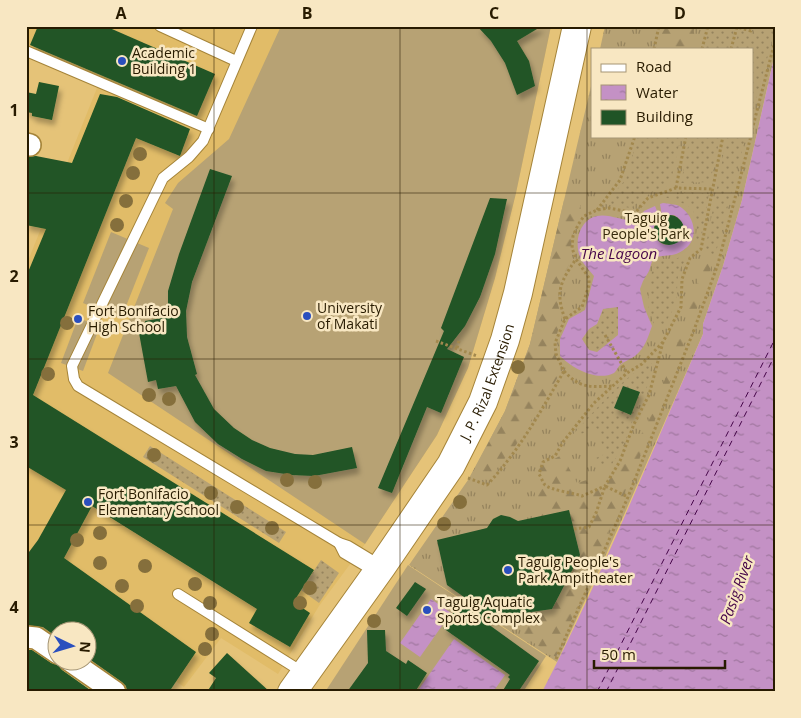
<svg xmlns="http://www.w3.org/2000/svg" width="801" height="718" font-family="'Open Sans',sans-serif">
<style>
.built{fill:#e1bc68}
.grass{fill:url(#grass-tufts)}
.forest{fill:url(#forest-firs)}
.garden{fill:url(#garden-dots)}
.pitch{fill:#b7a274}
.water{fill:url(#water-ripples);fill-rule:evenodd}
.lines{fill:none;stroke-linecap:round;stroke-linejoin:round}
.ferry{stroke:#450549;stroke-width:1;stroke-dasharray:6 5;stroke-linecap:butt}
.building{fill:#205426;filter:url(#shadow)}
.lane-casing{stroke:#a58439;stroke-width:12}
.street-casing{stroke:#a58439;stroke-width:24}
.secondary-casing{stroke:#a58439;stroke-width:30}
.path{stroke:#a2884e;stroke-width:3;stroke-dasharray:2.5 2.5;stroke-linecap:butt}
.lane{stroke:#fff;stroke-width:10}
.street{stroke:#fff;stroke-width:21}
.secondary{stroke:#fff;stroke-width:28}
.tree{fill:#856f3c}
.grid{fill:none;stroke:#281b00;stroke-width:1;stroke-opacity:0.55}
.poi-dot{fill:#2a4fbe;stroke:#f8e7c2;stroke-width:2}
.labels{text-anchor:middle;stroke-width:5;stroke-linejoin:round;paint-order:stroke}
.poi-label{font-size:14px;fill:#281b00;stroke:#f8e7c2;text-anchor:start}
.park-label{font-size:14px;fill:#372a0b;stroke:#f8e7c2}
.street-label{font-size:14px;fill:#281b00;stroke:#f8e7c2}
.water-label{font-size:15px;font-style:italic;fill:#450549;stroke:#f8e7c2}
.neatline{fill:none;stroke:#281b00;stroke-width:2}
.grid-label{font-size:16px;text-anchor:middle;font-weight:bold;fill:#281b00}
</style>
<defs>
<pattern id="grass-tufts" width="24" height="20" patternUnits="userSpaceOnUse" patternTransform="scale(1.25)"><rect width="24" height="20" fill="#b7a274"/><path d="M3 7l-1-3M5 7V3M7 7l1-3M15 17l-1-3M17 17v-4M19 17l1-3" fill="none" stroke="#95835d"/></pattern>
<pattern id="forest-firs" width="22" height="20" patternUnits="userSpaceOnUse" patternTransform="scale(1.25)"><rect width="22" height="20" fill="#b7a274"/><path d="M5 1l3.5 6h-7zM16 11l3.5 6h-7z" fill="#95835d"/></pattern>
<pattern id="garden-dots" width="8" height="8" patternUnits="userSpaceOnUse" patternTransform="scale(1.25)"><rect width="8" height="8" fill="#b7a274"/><path d="M2 2h.1M6 6h.1" fill="none" stroke="#95835d" stroke-width="1.8" stroke-linecap="round"/></pattern>
<pattern id="water-ripples" width="26" height="14" patternUnits="userSpaceOnUse" patternTransform="scale(1.25)"><rect width="26" height="14" fill="#c491c5"/><path d="M2 4q2-2 4 0t4 0M15 11q2-2 4 0t4 0" fill="none" stroke="#9f769e"/></pattern>
<filter id="shadow"><feDropShadow dx="3" dy="5.5" stdDeviation="2.5" flood-color="#0004"/></filter>
</defs>
<rect width="100%" height="100%" fill="#e5c378"/>
<polygon class="built" points="26,26 551,26 516,193 495,278 468,368 437,435 365,544 319,606 278,674 221,638 184,687 26,576 26,266 99,83 26,51"/>
<polygon class="grass" points="605,26 775,26 775,53 742,200 723,266 703,324 703,334 624,515 557,662 409,565 468,480 505,411 530,344 592,82 592,136 752,136 752,49 600,49"/>
<g class="forest">
<polygon points="662,26 695,26 689,49 656,49"/>
<polygon points="576,198 580,204 582,216 571,237 572,258 559,286 558,305 562,317 553,347 561,372 516,445 487,480 472,474 505,411 530,344 564,200"/>
<path d="M705,250L715,256C670,392 611,524 556,657L523,636L520,629L552,609L580,555L569,510L534,518L536,468L562,455L577,483C598,477 607,473 618,453L630,457L651,415L665,379L698,282Z"/>
</g>
<g class="garden">
<polygon points="710,26 735,26 729,49 704,49"/>
<polygon points="756,26 775,26 775,30 752,113 752,49 734,49 739,30 754,34"/>
<path d="M638,136H681L670,185C654,190 643,197 631,208L605,204L626,179Z"/>
<polygon points="690,136 720,138 710,182 681,183"/>
<polygon points="727,136 746,136 715,256 705,250"/>
<path d="M688,192L709,194L700,245L695,242C701,210 693,205 664,197Z"/>
<path d="M683,256L686,260C673,275 680,287 675,305C672,313 667,319 663,326L654,325L648,305L649,289L651,274L658,260L670,261Z"/>
<polygon points="618,307 618,335 597,352 589,350 582,339 589,329 597,324 603,309"/>
<path d="M647,363H652L647,387L633,419L626,440L612,464L600,468L596,458L605,454L597,428L570,438C594,411 617,384 647,363Z"/>
<polygon points="150,446 286,532 279,543 143,457"/>
<polygon points="321,560 339,573 319,603 301,590"/>
</g>
<g class="pitch">
<polygon points="281,26 551,26 516,193 495,278 468,368 437,435 365,544 108,373 173,209 165,203 178,183 229,139"/>
<polygon points="111,232 149,248 121,319 83,303"/>
<polygon points="78,318 100,326 83,371 61,363"/>
<polygon points="408,565 546,656 523,692 325,692"/>
</g>
<g class="water">
<path d="M775,53V692H542C602,576 651,454 703,334V324L723,266L742,200Z"/>
<path d="M663,203C668,204 675,204 679,206C696,216 700,241 682,251C671,258 664,254 653,258L649,271L643,281L640,289L644,307L652,326C648,337 645,348 635,356C631,359 625,361 621,364C618,366 617,371 614,373C597,382 572,368 560,356V339L569,319L585,310L594,276C590,271 585,266 582,261C573,246 578,220 597,216C610,213 626,223 639,220L644,211L655,206L660,218C643,232 663,256 681,239C686,229 684,221 674,215L662,216L660,204ZM618,307V335L597,352L589,350L582,339L589,329L597,324L603,309Z"/>
<polygon points="431,599 451,613 420,657 400,643"/>
<polygon points="454,639 505,675 493,692 417,692"/>
</g>
<g class="lines">
<g class="ferry">
<polyline points="597,692 775,339"/>
<polyline points="606,692 775,355"/>
</g>
</g>
<g class="building">
<polygon points="38,26 105,26 215,74 197,116 30,45"/>
<polygon points="477,26 542,26 517,41 529,61 535,86 517,95 505,63 491,41"/>
<polygon points="39,82 59,86 52,120 32,116 32,113 26,112 26,92 36,94"/>
<polygon points="100,94 117,97 190,129 180,156 136,138 33,395 314,570 296,598 297,599 295,603 310,613 290,647 249,623 257,609 92,506 64,558 196,652 169,692 127,692 126,686 122,682 88,658 88,630 58,630 58,638 43,627 26,625 26,556 38,540 66,490 26,466 26,277 46,229 26,225 26,157 36,156 72,163"/>
<polygon points="210,169 232,176 192,282 186,311 187,337 197,374 195,375 214,409 234,428 252,440 270,448 295,454 313,455 352,447 357,468 314,476 292,475 266,471 242,459 218,444 195,422 176,386 158,389 156,380 148,382 139,333 147,331 145,321 168,317 168,291 179,254"/>
<polygon points="490,198 507,199 495,254 480,297 465,326 447,349 464,357 441,413 427,407 392,493 378,488 444,331 441,328"/>
<circle cx="669" cy="230" r="15"/>
<polygon points="623,386 640,392 631,415 614,408"/>
<polygon points="569,510 580,555 552,609 481,619 539,661 518,692 502,692 510,679 508,677 510,675 443,628 464,597 447,585 437,540 487,528 493,519 501,515 510,517 518,521"/>
<polygon points="415,582 426,589 407,616 396,608"/>
<polygon points="367,630 385,630 386,651 406,664 408,660 427,673 415,692 347,692 368,663"/>
<polygon points="26,650 32,650 51,663 58,665 62,670 93,692 26,692"/>
<polygon points="227,653 270,692 207,692 216,678 209,673"/>
</g>
<g class="lines">
<g class="lane-casing">
<g id="lane">
<polyline points="160,26 236,61"/>
<polyline points="252,26 203,141 189,157 163,178 72,366 74,379 78,386 339,543 348,546 381,566"/>
<polyline points="26,51 209,129"/>
<polyline points="339,543 344,553 376,572"/>
<polyline points="178,594 304,673"/>
</g>
</g>
<g class="street-casing">
<g id="street">
<polyline points="26,144 30,145"/>
<polyline points="26,637 36,638 58,653"/>
<polyline points="69,660 115,692"/>
</g>
</g>
<g class="secondary-casing">
<g id="secondary">
<path id="s1" d="M292,692L382,566L451,465L483,402L505,340L518,293L577,26"/>
</g>
</g>
<g class="path">
<polyline points="654,49 659,26"/>
<polyline points="702,49 708,26"/>
<polyline points="731,49 737,27 751,31 753,26"/>
<polyline points="752,115 753,115"/>
<polyline points="752,130 775,41"/>
<polyline points="676,188 686,136"/>
<polyline points="597,210 620,180 635,136"/>
<path d="M565,319C555,291 560,283 576,259"/>
<polyline points="605,335 627,373"/>
<polyline points="436,341 477,356"/>
<path d="M663,342L642,364L627,373L594,403L563,442L555,456L543,462L539,474C541,477 543,483 545,485C550,490 574,493 582,496L605,486L620,461L634,424L649,395L663,342L681,307L682,279L690,258L701,249L723,136"/>
<polyline points="457,348 459,341"/>
<path d="M564,371C580,389 591,387 613,386"/>
<path d="M468,478L487,485C519,451 541,411 564,371L556,354L555,343L565,319L582,307L589,285V278L576,259L572,248L573,236L578,225L584,216L597,210L609,208L635,213L648,198L676,188L713,189"/>
<polyline points="574,529 589,527 596,513 605,486 628,497"/>
<polyline points="556,659 628,497 694,330 718,264 751,136"/>
</g>
<use href="#lane" class="lane"/>
<use href="#street" class="street"/>
<use href="#secondary" class="secondary"/>
</g>
<g class="tree">
<circle cx="140" cy="154" r="7"/>
<circle cx="133" cy="173" r="7"/>
<circle cx="126" cy="201" r="7"/>
<circle cx="117" cy="225" r="7"/>
<circle cx="67" cy="323" r="7"/>
<circle cx="518" cy="367" r="7"/>
<circle cx="48" cy="374" r="7"/>
<circle cx="149" cy="395" r="7"/>
<circle cx="169" cy="399" r="7"/>
<circle cx="154" cy="455" r="7"/>
<circle cx="287" cy="480" r="7"/>
<circle cx="315" cy="482" r="7"/>
<circle cx="211" cy="493" r="7"/>
<circle cx="460" cy="502" r="7"/>
<circle cx="237" cy="507" r="7"/>
<circle cx="444" cy="524" r="7"/>
<circle cx="272" cy="528" r="7"/>
<circle cx="100" cy="533" r="7"/>
<circle cx="77" cy="540" r="7"/>
<circle cx="100" cy="563" r="7"/>
<circle cx="145" cy="566" r="7"/>
<circle cx="195" cy="584" r="7"/>
<circle cx="122" cy="586" r="7"/>
<circle cx="310" cy="588" r="7"/>
<circle cx="210" cy="603" r="7"/>
<circle cx="300" cy="603" r="7"/>
<circle cx="137" cy="606" r="7"/>
<circle cx="374" cy="621" r="7"/>
<circle cx="212" cy="634" r="7"/>
<circle cx="205" cy="649" r="7"/>
</g>
<path class="grid" d="M214,26V692M400,26V692M587,26V692M26,193H775M26,359H775M26,525H775"/>
<g class="poi-dot">
<circle cx="122" cy="61" r="5"/>
<circle cx="307" cy="316" r="5"/>
<circle cx="78" cy="319" r="5"/>
<circle cx="88" cy="502" r="5"/>
<circle cx="508" cy="570" r="5"/>
<circle cx="427" cy="610" r="5"/>
</g>
<g class="labels">
<g class="poi-label">
<text x="132" y="58">Academic<tspan x="132" dy="16">Building 1</tspan></text>
<text x="317" y="313">University<tspan x="317" dy="16">of Makati</tspan></text>
<text x="88" y="316">Fort Bonifacio<tspan x="88" dy="16">High School</tspan></text>
<text x="98" y="499">Fort Bonifacio<tspan x="98" dy="16">Elementary School</tspan></text>
<text x="518" y="567">Taguig People's<tspan x="518" dy="16">Park Ampitheater</tspan></text>
<text x="437" y="607">Taguig Aquatic<tspan x="437" dy="16">Sports Complex</tspan></text>
</g>
<g class="park-label">
<text x="646" y="223">Taguig<tspan x="646" dy="16">People's Park</tspan></text>
</g>
<g class="street-label">
<text dy="5" stroke="none"><textPath href="#s1" startOffset="368">J. P. Rizal Extension</textPath></text>
</g>
<g class="water-label">
<text x="619" y="259">The Lagoon</text>
<text transform="translate(737 590) rotate(-70)" y="5">Pasig River</text>
</g>
</g>
<rect width="801" height="718" fill="none" stroke="#f8e7c2" stroke-width="55"/>
<rect x="591" y="48" width="162" height="90" fill="#f8e7c2" stroke="#a59574"/>
<rect x="601" y="64" width="25" height="8" fill="#ffffff" stroke="#a59574"/>
<text x="636" y="72" font-size="15" fill="#281b00">Road</text>
<rect x="601" y="85" width="25" height="15" fill="url(#water-ripples)" stroke="#a59574"/>
<text x="636" y="98" font-size="15" fill="#281b00">Water</text>
<rect x="601" y="110" width="25" height="15" fill="#205426" stroke="#a59574"/>
<text x="636" y="122" font-size="15" fill="#281b00">Building</text>
<g transform="translate(72 646) rotate(95)"><circle r="24" fill="#f8e7c2" stroke="#a59574"/>
<path d="M0-4L9 19L0 12L-9 19Z" fill="#2a4fbe"/>
<text y="-8" font-size="14" font-weight="bold" text-anchor="middle" fill="#281b00">N</text>
</g>
<path d="M594 660v8h131v-8" fill="none" stroke="#281b00" stroke-width="2.5"/>
<text x="601" y="660" font-size="15" fill="#281b00" stroke="#f8e7c2" stroke-width="4" paint-order="stroke">50 m</text>
<rect x="28" y="28" width="746" height="662" class="neatline"/>
<g class="grid-label">
<text x="121" y="19">A</text>
<text x="307" y="19">B</text>
<text x="494" y="19">C</text>
<text x="680" y="19">D</text>
<text x="14" y="116">1</text>
<text x="14" y="282">2</text>
<text x="14" y="448">3</text>
<text x="14" y="613">4</text>
</g>
</svg>
